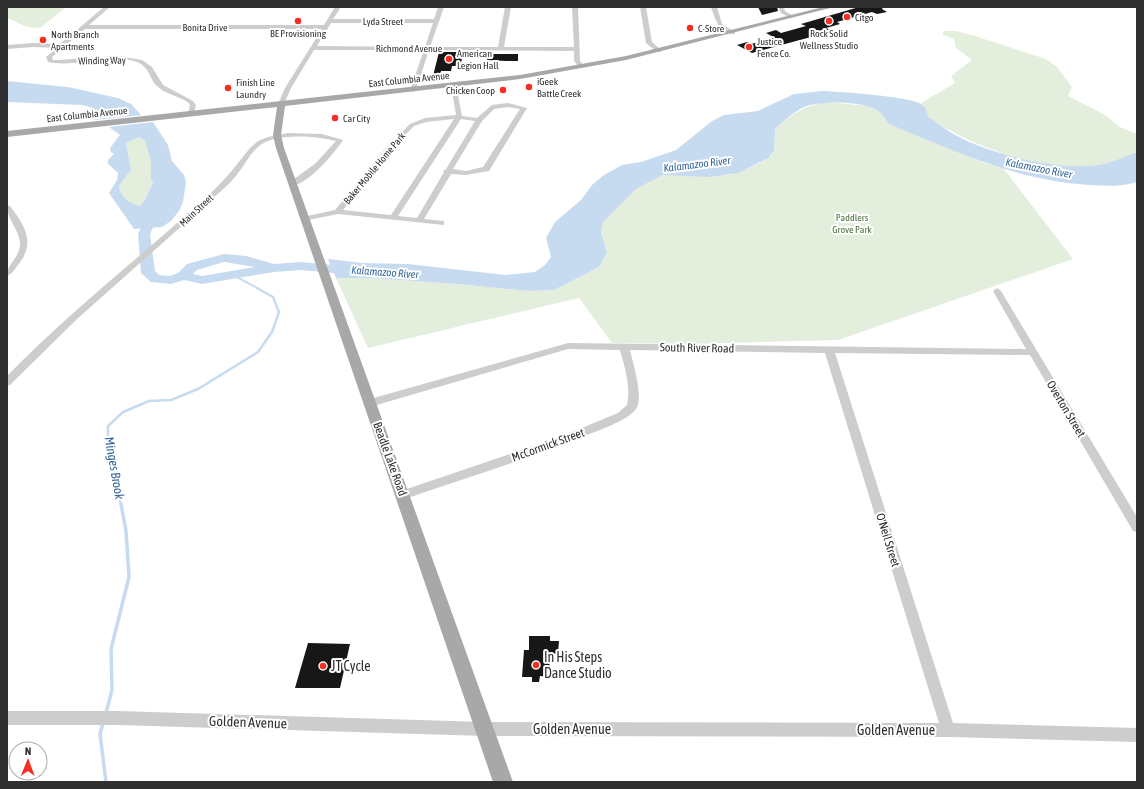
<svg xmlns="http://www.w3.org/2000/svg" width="1144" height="789" font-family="'Asap Condensed',sans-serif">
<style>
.green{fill:#e4eedd}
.water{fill:#c7dbf0;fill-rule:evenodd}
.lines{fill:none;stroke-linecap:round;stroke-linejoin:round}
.stream-far2{stroke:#c7dbf0;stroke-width:2}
.stream-far1{stroke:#c7dbf0;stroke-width:2.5}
.stream{stroke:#c7dbf0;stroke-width:3.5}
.river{fill:#c7dbf0;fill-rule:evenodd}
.building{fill:#171717}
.minor{fill:#cdcdcd;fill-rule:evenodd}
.major{fill:#a8a8a8;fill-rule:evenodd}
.poi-dot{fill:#f72c22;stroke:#fff;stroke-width:1.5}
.labels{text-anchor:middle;stroke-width:4;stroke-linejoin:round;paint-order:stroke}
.far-poi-label{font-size:10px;fill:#303030;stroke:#fff;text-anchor:start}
.far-street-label{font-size:10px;fill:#303030;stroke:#fff}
.far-park-label{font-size:10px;fill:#4c7138;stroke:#fff}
.far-water-label{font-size:11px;font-style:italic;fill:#35679b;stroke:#fff}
.street-label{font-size:12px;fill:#303030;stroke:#fff}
.water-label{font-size:13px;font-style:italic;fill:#35679b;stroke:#fff}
.near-poi-label{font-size:14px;fill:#303030;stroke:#fff;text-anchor:start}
.near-street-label{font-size:14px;fill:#303030;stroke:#fff}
</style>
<rect width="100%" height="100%" fill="#fff"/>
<g class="green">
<polygon points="7,7 66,7 40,28 27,27 7,18"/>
<path d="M943,31H956L975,36L1046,59L1057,67L1072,87L1068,96L1105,115L1120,127L1137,134V152C1125,156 1112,163 1100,165C1055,174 984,151 946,128C940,125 932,121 928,117C925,113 923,107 921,103L955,83L951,76L972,60L956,48L954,39L943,35Z"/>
<path d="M826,102L868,106L879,111L889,124L982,162L1004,169L1073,259L838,340L690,344L612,343L579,298L368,348L336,278H368L458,284L529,291L554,290L599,267L607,252L601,232L603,222L636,189L663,175H729C739,172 770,161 774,151C775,147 774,135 775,129C793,113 802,107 826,102Z"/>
<path d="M139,137L145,141L151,162V179L153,183C148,191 146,198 140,206C130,204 121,197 119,186L131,170L126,143Z"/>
</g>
<g class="water">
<polygon points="7,81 68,87 118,98 131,104 141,115 95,120 94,108 82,105 7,102"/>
<path d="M823,91C840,92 909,96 921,104C926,107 927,111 928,117C940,125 953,135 967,141C1001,156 1062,171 1099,165C1112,163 1125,156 1137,152V182C1121,187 1105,186 1089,185C1018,181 954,151 889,124C885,119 882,113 877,110C861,101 821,100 804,107C793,112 784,121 775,129L774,151L768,158L738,173L710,177L663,175L636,189L603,222L601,232L607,252L599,267L554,290L529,291L458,284L368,278H336L328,259L363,263L408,264L506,275L535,272L545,265L551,257L546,238L555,222L581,200L592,185L604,175L622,165L641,162L676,150L712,121L724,115L758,111L794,94Z"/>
<path d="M153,122L168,145L172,161L184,175L186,182L183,202L179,211L171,221L162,227L134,229L109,193L117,180L118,173L108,164V160L114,154L111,152L110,148L120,135L109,127ZM139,137L145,141L151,162V179L153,183C148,191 147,198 140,206C130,204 121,197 119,186L131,170L126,143Z"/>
</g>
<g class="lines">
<polyline class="stream-far2" points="235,276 259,289"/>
<polyline class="stream-far1" points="121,505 108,439 108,426 123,412 149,401 171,400 198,389 258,352 272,332 279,312 273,297 257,288"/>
<g class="stream">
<polyline points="106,713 112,690 111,649 129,577 126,531 121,504"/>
<polyline points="103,723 100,734 106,782"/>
</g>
<path class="river" d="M156,204L162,208L150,234L155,271L159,275L170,276L178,273L187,264L224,254L246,256L274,264L301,262L353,267L358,268L360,271L358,274L353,275L301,270L274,272L202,284L184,280L171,284L151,282L141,273L138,234L150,208ZM224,262L255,267L202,276L193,274L197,270Z"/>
</g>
<g class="building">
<polygon points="758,7 777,7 778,11 762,15"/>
<polygon points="859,7 883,7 882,9 887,12 877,14 872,12 837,22 840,24 826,28 837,33 827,36 822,34 752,53 737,45 747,42 751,44 775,38 766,33 776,30 781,33 806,26 801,24"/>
<polygon points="439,52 464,52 460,66 452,66 451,71 441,71 440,76 433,76"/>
<polygon points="488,54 518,54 518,61 506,61 487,60"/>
<polygon points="529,636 550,636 550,641 559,641 558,654 550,654 549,677 540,676 539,682 532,682 532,677 522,677 524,650 529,650"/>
<polygon points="308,643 350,644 340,688 295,688"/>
</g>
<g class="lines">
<g class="minor">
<path d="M104,7H110L89,25H324L335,7H341L333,19H434L438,7H444L430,47H498L505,7H511L504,47H574L572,7H578L580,61L585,67L580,68L574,61V51L429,50L416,90L413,92L410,90L424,50H314L291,88L284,104L281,106L278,104L285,88L322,29H85L52,57L53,60H58L118,56L142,60L152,67L163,85L193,101L196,105L194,114L191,116L188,114L190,105L189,103C179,96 164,94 156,85C149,77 149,67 137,62C108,52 77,68 48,62L46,57L57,48L33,47L7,49V45L33,43L60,44ZM331,23H433L425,47L317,46Z"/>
<polygon points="640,7 646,7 652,42 661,50 661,52 657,52 646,43"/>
<path d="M711,7H717L722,24L735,32V34C720,35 715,19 711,7Z"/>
<polygon points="778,7 784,7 785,11 795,17 790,18 781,13"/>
<path d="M455,83L458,85C457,95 460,105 462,116L477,118L492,105L508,103L527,108L489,171L466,175L451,174L424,219L444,221V225L338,214L303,221V217L335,210L387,147L410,124L425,118L456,115L453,97L451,94L452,85ZM508,107L520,109L483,167L466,171L453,169L482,121L494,109ZM454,119L391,215L343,210L391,149L414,126L426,122ZM461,119L475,121L446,169L443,171L444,172L417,218L398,216Z"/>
<path d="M288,133L322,134L343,140C333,155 311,181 293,186L289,184L290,182L316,163L336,141C316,136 274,132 258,147C250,154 245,164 239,172C234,179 227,186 220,192L77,319L10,385L7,386V376C72,309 147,252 215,189L230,173L250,148L258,141L268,137Z"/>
<path d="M7,206H10C25,226 36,243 18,265C15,269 12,274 7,276C7,263 20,258 20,244C20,230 7,220 7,206Z"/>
<path d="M997,288L1001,291L1137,517V532L1133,531L1030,355L835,353L953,723L1137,728V742L948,737L485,736L118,725H7V711H118L485,722L939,723L825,353L630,350C633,363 644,398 636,409C627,421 599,430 585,436C525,460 463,479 402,500L398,498L396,495L398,492L560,437L618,413L627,405C631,387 625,368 620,350L568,349L370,407L365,403L370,399L568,343L1026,349L993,291Z"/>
</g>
<polygon class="major" points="823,7 834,7 626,60 520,79 285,106 281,135 284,148 513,782 493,782 276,148 273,135 277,107 7,137 7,131 520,75 626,56"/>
</g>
<g class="poi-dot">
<circle cx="847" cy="17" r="4"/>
<circle cx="298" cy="21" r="4"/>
<circle cx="829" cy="21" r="4"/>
<circle cx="690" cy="28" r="4"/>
<circle cx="43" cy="40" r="4"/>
<circle cx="749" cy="47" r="4"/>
<circle cx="449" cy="59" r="4"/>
<circle cx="529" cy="87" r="4"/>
<circle cx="228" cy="88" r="4"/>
<circle cx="503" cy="90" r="4"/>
<circle cx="335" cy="118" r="4"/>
<circle cx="536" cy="665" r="4"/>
<circle cx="323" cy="666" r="4"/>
</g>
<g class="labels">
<g class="far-poi-label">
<text x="855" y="21">Citgo</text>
<text x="698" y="32">C-Store</text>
<text x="298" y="37" text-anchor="middle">BE Provisioning</text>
<text x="829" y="37" text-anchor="middle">Rock Solid<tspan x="829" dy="12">Wellness Studio</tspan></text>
<text x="51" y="38">North Branch<tspan x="51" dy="12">Apartments</tspan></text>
<text x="757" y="45">Justice<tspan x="757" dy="12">Fence Co.</tspan></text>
<text x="457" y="57">American<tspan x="457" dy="12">Legion Hall</tspan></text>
<text x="537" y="85">iGeek<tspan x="537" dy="12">Battle Creek</tspan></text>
<text x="236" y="86">Finish Line<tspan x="236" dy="12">Laundry</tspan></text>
<text x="495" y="94" text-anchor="end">Chicken Coop</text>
<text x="343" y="122">Car City</text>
</g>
<g class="far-street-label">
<text x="383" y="25">Lyda Street</text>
<text x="205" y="31">Bonita Drive</text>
<text x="409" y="52">Richmond Avenue</text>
<text transform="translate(102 60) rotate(-1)" y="4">Winding Way</text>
<text transform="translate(409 79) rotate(-6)" y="4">East Columbia Avenue</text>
<text transform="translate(87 114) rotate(-6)" y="4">East Columbia Avenue</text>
<text transform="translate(374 168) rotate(-50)" y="4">Baker Mobile Home Park</text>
<text transform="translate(196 210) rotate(-43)" y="4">Main Street</text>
</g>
<g class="far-park-label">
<text x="852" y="221">Paddlers<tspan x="852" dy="12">Grove Park</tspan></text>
</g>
<g class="far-water-label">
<text transform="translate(697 164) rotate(-7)" y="4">Kalamazoo River</text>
<text transform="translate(1039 168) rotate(11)" y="4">Kalamazoo River</text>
<text transform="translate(385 272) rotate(4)" y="4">Kalamazoo River</text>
</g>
<g class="street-label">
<text transform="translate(697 348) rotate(1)" y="4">South River Road</text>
<text transform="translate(1066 409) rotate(59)" y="4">Overton Street</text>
<text transform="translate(548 445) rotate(-20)" y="4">McCormick Street</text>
<text transform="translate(390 459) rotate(70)" y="4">Beadle Lake Road</text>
<text transform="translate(888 540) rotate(73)" y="4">O'Neil Street</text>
</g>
<g class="water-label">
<text transform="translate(115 468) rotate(80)" y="5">Minges Brook</text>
</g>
<g class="near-poi-label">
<text x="544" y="662">In His Steps<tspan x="544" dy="16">Dance Studio</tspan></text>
<text x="331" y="671">JT Cycle</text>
</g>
<g class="near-street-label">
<text transform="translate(248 722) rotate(2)" y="5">Golden Avenue</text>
<text x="572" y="734">Golden Avenue</text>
<text x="896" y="735">Golden Avenue</text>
</g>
</g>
<rect width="1144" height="789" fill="none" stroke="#303030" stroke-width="16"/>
<g transform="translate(28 761) rotate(1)"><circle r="19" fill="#ffffff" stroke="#acacac"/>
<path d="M0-3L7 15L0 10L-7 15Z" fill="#f72c22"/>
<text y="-6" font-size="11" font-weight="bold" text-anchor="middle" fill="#303030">N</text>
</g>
</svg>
